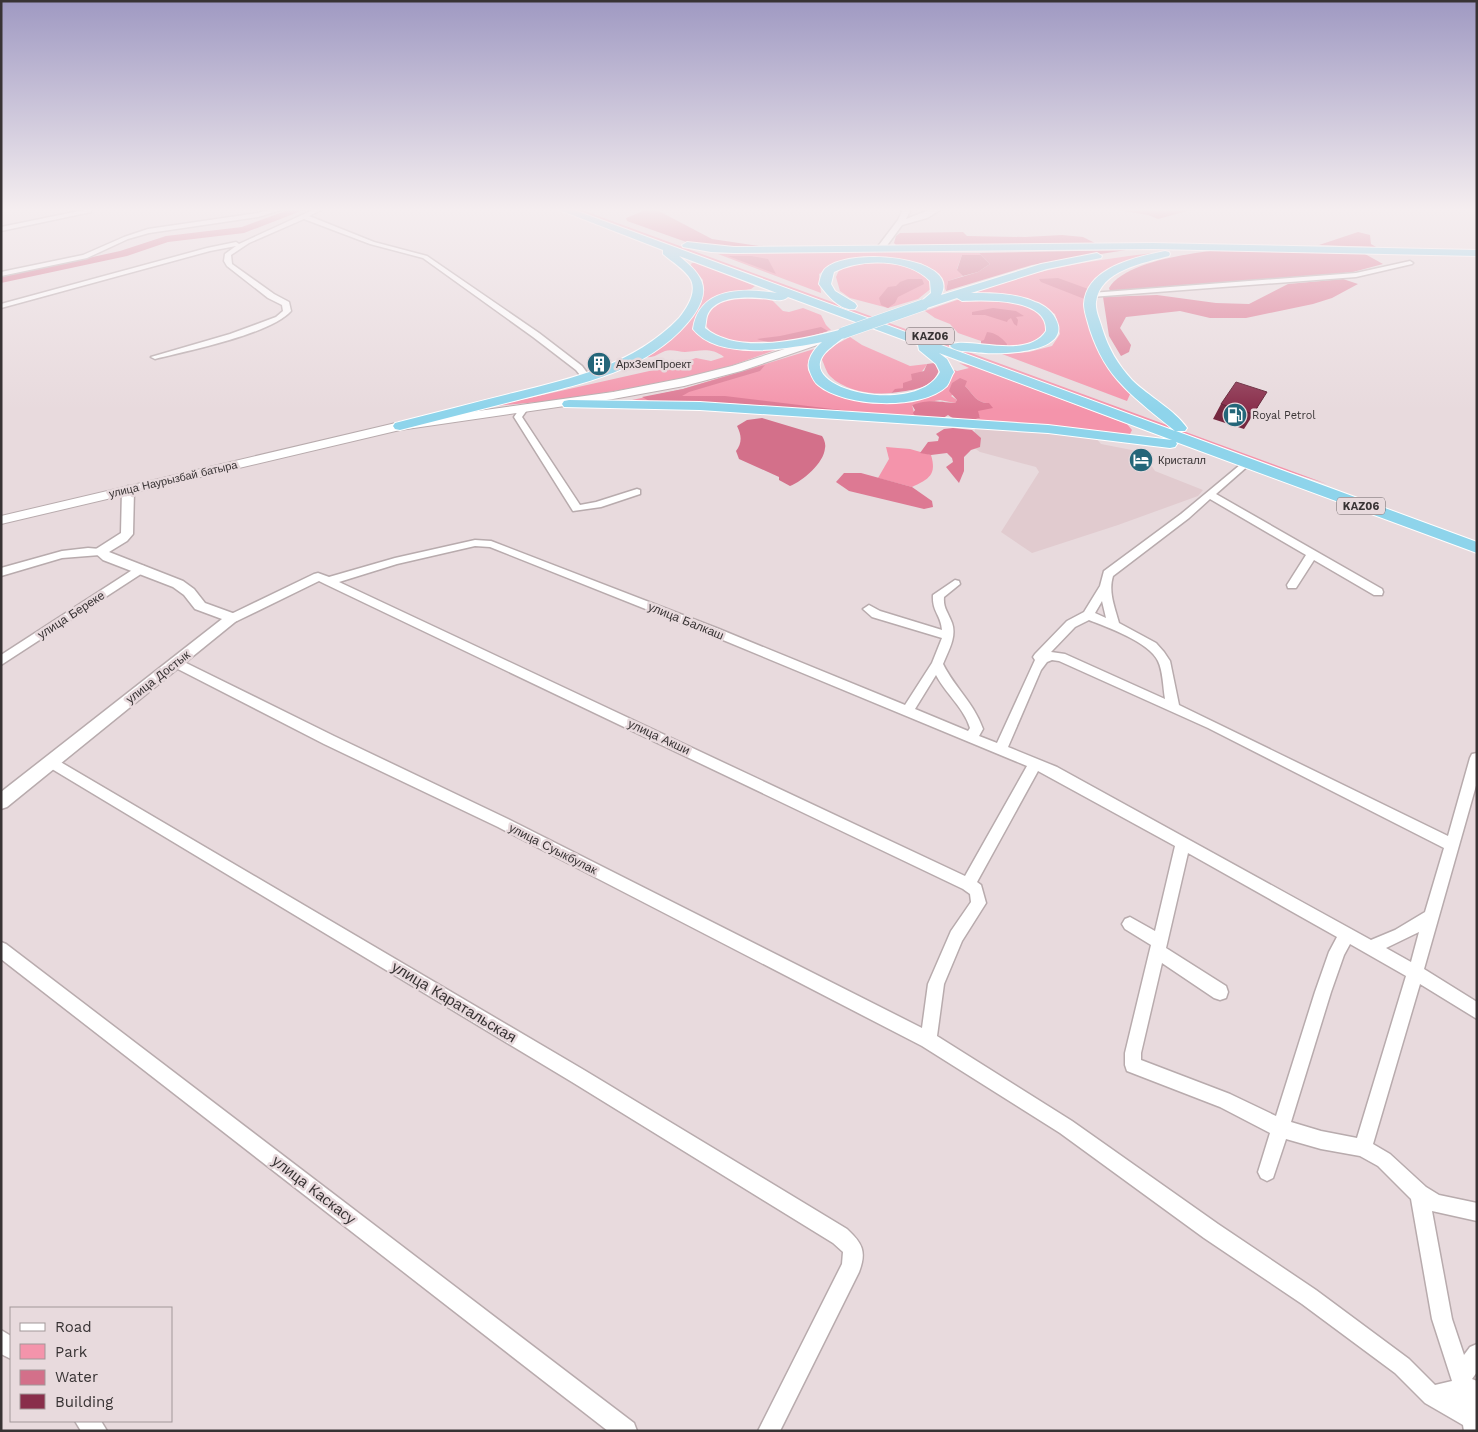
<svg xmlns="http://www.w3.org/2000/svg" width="1478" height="1432" font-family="'Work Sans',sans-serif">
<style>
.built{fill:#e1cbcf}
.green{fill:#f494ab}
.forest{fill:#dd7993}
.water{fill:#d3708a}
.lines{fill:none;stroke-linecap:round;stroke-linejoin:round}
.river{fill:#d3708a;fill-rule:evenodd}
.minor-casing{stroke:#b8abad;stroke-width:3}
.tertiary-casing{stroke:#b8abad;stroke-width:3}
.secondary-casing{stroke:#b8abad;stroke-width:2}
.trunk-casing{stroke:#fff;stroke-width:2}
.minor{fill:#fff;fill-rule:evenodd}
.tertiary{fill:#fff;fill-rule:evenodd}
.secondary{fill:#fff;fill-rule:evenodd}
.trunk{fill:#8ed4eb;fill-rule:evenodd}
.trunk-bridge-casing{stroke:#fff;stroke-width:12;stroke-linecap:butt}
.trunk-bridge{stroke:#8ed4eb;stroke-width:11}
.wall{fill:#762840}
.shaded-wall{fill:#602034}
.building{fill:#892e4b;stroke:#602034}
.labels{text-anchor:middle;stroke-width:5;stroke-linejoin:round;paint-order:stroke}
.shield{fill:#e8dadd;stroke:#6d6567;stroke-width:1}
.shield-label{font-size:11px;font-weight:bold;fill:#383334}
.far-poi-label{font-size:11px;fill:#383334;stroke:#e8dadd;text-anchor:start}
.far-street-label{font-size:11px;fill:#383334;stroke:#e8dadd}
.street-label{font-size:12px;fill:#383334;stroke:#e8dadd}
.near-street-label{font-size:15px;fill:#383334;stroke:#e8dadd}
</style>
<rect width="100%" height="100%" fill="#e8dadd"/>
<polygon class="built" points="975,428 1095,437 1101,444 1142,452 1155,471 1203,490 1198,496 1118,525 1032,553 1001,532 1039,472 1036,467 980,452 973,447"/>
<g class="green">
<polygon points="573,209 579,209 612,221 1327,484 1252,460"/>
<path d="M1169,251L1117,266L1087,300L1131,392L1127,401L1002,354L1029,352L1052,346L1060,334L1055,314L1032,302L968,295C986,289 1004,282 1022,277C1070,263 1119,257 1169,251Z"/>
<polygon points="869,252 979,253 981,255 962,255 957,269 963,276 948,281 946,291 939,274 921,263 867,258 839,261 819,274 821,293 718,254"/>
<path d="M870,262C892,262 925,263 933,287L918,299L888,308L850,298L840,291L836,277L840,268L847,265Z"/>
<path d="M692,263H699L755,286L751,289L723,295L694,326L702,337L722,345L781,348L722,369L667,382L561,400L493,406L676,365L696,358L711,361L724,357C711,347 700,351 685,352C679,352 671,349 665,351C658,354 654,358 646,357C668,344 692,325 702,300C704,295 703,286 703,280L690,266Z"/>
<path d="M740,297L770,298L783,311L789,312L803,308L821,315L826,325L831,330C806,338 736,350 713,334C710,332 708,327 705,325L709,311L723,301Z"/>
<path d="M978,298L1014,302L1037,309L1048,322L1047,332C1024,350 1009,348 981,345V341L958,333L950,324L935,318L925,311L957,300Z"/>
<path d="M850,337L862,345L910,366L927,364C923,372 911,384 903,388C897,390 896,388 891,393C871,395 845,391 830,376C826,372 824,363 821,358L833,346Z"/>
<path d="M814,349L815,354L808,370L820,385L842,395L908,399L952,369L957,371L969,368L959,363L973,366L1127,424L1132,430L1130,434H1126L967,421L980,418L977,411L989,403C976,403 974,395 965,386L951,396L957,400L955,403L940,400L912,405L915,416L727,403H653L632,400L683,389Z"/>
<path d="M886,447L910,449L931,455C937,475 929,479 912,487L878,478L889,459Z"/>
</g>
<g class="forest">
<polygon points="655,209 712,239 765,247 714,248 692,244 627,221 626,218 643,211"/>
<polygon points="1112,209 1206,209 1187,211 1158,219 1148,215"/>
<polygon points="963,232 967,236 1025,237 1062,235 1083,237 1097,244 896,245 894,243 896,236 900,233"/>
<polygon points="1358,232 1370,235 1371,244 1376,247 1319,245"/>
<polygon points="1126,250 1032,265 946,291 948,281 978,272 990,264 979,253"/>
<path d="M1219,250L1365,254L1383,264L1353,272L1296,278L1110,291L1109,288C1124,262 1191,253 1219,250Z"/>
<polygon points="728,256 751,256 768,259 776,274"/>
<polygon points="1058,278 1091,290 1087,300 1041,282 1039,279"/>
<polygon points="908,279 922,279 924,284 898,297 895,303 888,308 881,305 879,298 888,287 896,286 900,282"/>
<polygon points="1343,279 1358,284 1332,298 1313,304 1246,318 1210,318 1180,311 1126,317 1120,328 1131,345 1129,352 1121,356 1109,336 1103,297 1157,295 1216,303 1249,304 1288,284"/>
<polygon points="993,308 1016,311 1024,316 1016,317 1018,320 1017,326 1014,324 1011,318 1008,320 1007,322 985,315 972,315 972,312"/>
<path d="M821,327L828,331C810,337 775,347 757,339L780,336Z"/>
<path d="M987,332C996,333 1001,337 1007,344L1006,348L981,345V341L984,340Z"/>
<path d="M934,363L939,369C934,390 910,390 891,393L895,389L903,388V383L912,380L911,374L924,371L927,364Z"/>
<polygon points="765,365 760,371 689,392 682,396 725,396 866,413 727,403 653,403 642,397 683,389"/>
<path d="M960,378L967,381L965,386C974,395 976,403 989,403L993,408L978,411L980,418C968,421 959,423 948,415L940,420L915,416L913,413L915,410L912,405C930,399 937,402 955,403L957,400L949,391L952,383Z"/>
<polygon points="953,428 972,430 981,438 980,447 971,450 964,457 964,471 959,483 946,467 953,462 952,458 947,453 931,455 920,453 928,442 938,441 939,437 936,434 944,429"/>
<polygon points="844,473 861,473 912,487 932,501 933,507 924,509 849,491 836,482"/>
</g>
<g class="water">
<polygon points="962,255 981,255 990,264 978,272 963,276 957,270"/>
<path d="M762,418L822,436C824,439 826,444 825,448C824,463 803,481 790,486L779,480V477L739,459L736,451C742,443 742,436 737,426L747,420Z"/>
</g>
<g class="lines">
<polygon class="river" points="291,209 306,209 244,233 168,242 127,256 1,283 1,277 120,251 166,236 242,227"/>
<g class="minor-casing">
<g id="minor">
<polygon points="89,209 91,210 91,212 1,231 1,227"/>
<polygon points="273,209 284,209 258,217 149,233 128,239 87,258 1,276 1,272 83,255 124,237 148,229 258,213"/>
<path d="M315,209H323L309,216L374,242L427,256L539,333L582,366L591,378L584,380L576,370L533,337L423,258L370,244L304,219L249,243L231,255L232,264L274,294L289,302L291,311C271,334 187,351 155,359L151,357L230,334L276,317L283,311L282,305L268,298L227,266L224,261L225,254L236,246L210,251L1,308V304L207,248L236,242L239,244Z"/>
<polygon points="1410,261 1413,263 1412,264 1356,277 1091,297 1087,295 1091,293 1356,273"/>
<polygon points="523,407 527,410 522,417 580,505 596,502 637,489 640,490 640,494 601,507 573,511 514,417 520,408"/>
<path d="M1246,460L1251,463L1249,465L1216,494L1382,589L1383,592L1382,595H1374L1314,560L1296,588H1288L1287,585L1306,555L1210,499L1189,518L1113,576C1108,592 1115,608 1119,623L1156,643L1164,652L1170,661L1179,705L1448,836L1470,758L1472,754L1477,753V782L1424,969L1477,1002V1019L1420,984L1373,1144L1390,1154L1426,1187L1439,1195L1477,1203V1221L1432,1211L1452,1319L1464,1355L1470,1347L1477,1344V1372L1472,1379L1477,1381V1431H1464L1463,1425L1425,1403L1395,1373L1302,1304L1204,1238L1060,1133L922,1046L498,827L324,744L172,666L170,663L172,660H180L334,736L508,819L922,1028L928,984L951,931L971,902L970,894L963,889L325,584L319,581L237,621L233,622L227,618L229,615L314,574L318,573L329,577L395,558L475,540L491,541L719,629L905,705L932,663L942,638L872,617L863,609L869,605L880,611L942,630C941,615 932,612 933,595L955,580L959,581L960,584L944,597C943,608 948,612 952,623C957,637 948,651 943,664C955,688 974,703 983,729L979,736L997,743L1035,660L1033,657L1035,654L1067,621L1084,612L1100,586L1104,571L1181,514ZM475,546L490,547L711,635L1027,766L965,876L339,582L397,564ZM1102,601L1106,618L1095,613ZM1089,620C1107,627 1149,642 1158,661C1163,671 1163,687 1165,699L1065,654L1051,652L1075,627ZM1052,660L1059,661L1208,728L1444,848L1425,912L1395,930L1371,940L1057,767L1008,747L1041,670L1047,662ZM936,675C946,694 964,708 970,728L968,731L915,709ZM1038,771L1175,846L1155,931L1130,917L1125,919L1122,924L1125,929L1151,945L1125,1053V1065L1127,1071L1220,1107L1270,1133L1258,1172L1261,1178L1267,1181L1273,1178L1286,1139L1321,1149L1360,1156L1378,1166L1411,1199L1432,1319L1452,1381L1435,1385L1409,1359L1316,1290L1218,1224L1072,1121L937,1036L944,984L962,941L986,903L981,885L977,882ZM1188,853L1337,937L1329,952L1315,992L1276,1116L1230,1094L1141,1060V1053L1162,963L1214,998L1220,1000L1226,998L1228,992L1226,986L1166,948ZM1419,932L1411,962L1386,948ZM1350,944L1406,976L1357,1138L1321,1131L1291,1122L1331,992L1344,955Z"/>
<polygon points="88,548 100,549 105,552 100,555 62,558 1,576 1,568 62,551"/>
<polygon points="140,565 144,566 145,569 144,572 1,665 1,655"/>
<path d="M52,757L584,1070L847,1229C862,1243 867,1251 859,1272L780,1431H758L842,1264L843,1252L833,1243L572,1082L47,766L45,762L47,758Z"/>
<polygon points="1,942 6,944 634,1423 637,1431 608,1431 1,959"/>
<polygon points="1,1330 11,1336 11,1359 1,1354"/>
<polygon points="75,1421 101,1421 107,1431 81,1431"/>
</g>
</g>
<g class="tertiary-casing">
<g id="tertiary">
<polygon points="903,209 911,209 906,219 932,209 942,209 927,218 902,225 883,251 877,251 876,249 898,220"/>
<polygon points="128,486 134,490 133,534 127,541 109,552 183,581 194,589 205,603 238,615 240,618 7,807 1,809 1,792 222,619 195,609 184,595 173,587 103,560 94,552 96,549 121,533 122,490"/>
</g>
</g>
<g class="secondary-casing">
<polygon id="secondary" points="822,337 828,340 826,342 741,371 684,386 613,399 400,430 1,524 1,516 400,422 613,392 684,378 732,366"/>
</g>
<g class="trunk-casing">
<g id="trunk">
<path d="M557,209H571L1175,431C1157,416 1138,402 1123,386C1107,370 1097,351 1090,330C1088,322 1084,312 1084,304C1086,267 1137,257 1165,251L1169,252L1170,254L1169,256C1144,263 1100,270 1096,302C1095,311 1100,320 1102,328C1108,348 1118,365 1132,380C1148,396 1175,410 1187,428L1185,431H1176L1477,542V553L1176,442L1177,444L1175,447L1170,448L1048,433L700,410L564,407L562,404L564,401L569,400L700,402L1048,425L1172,440L939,353L947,359L954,372C951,376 950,382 947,386C921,411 844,407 818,385C814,382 812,377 810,372C805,361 814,349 822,342C787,349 718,361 693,329C699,287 743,288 777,293L679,256C703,275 712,289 693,316C652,371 580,384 518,400C479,410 439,420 400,430L395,429L393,426L395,423C434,413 473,403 513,393C573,378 634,365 679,318C687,308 697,293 691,280C685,269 672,262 663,254V250ZM788,297L918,345L919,350L936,364L940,372C917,418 784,388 829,349C834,345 842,338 847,336L849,333L847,330L843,329C805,339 739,356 705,328C706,324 706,319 707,316C715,294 751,297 769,299C776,300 783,302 788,297Z"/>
<polygon points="687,242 734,247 1153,243 1477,250 1477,256 1153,249 734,253 711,252 683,247 682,245"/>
<path d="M1097,253L1102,256L1101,258L1047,269L971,293C992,293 1015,293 1035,302C1045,305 1054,313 1057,322C1070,355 992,355 975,352C967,351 955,352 950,346C960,334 1027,362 1046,331C1048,297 984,300 962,301L957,298L927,308H919L917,305L931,293L930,281C908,258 861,258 834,272L831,284L835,291L855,303L857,306L855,309C841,312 826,294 819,284C820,279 821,274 824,270C845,246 962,256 941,295L1041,264Z"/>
</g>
</g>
<use href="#minor" class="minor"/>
<use href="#tertiary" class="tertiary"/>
<use href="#secondary" class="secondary"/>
<use href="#trunk" class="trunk"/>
<g class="trunk-bridge-casing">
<polyline id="trunk-bridge" points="843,333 923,305"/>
</g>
<use href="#trunk-bridge" class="trunk-bridge"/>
</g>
<g class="wall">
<polygon points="589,359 607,363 596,367 590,362"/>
<polygon points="1221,404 1258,407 1244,429 1213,419"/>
</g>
<polygon class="shaded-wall" points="606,359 607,363 596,367 596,364"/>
<g class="building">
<polygon points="600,355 606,359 596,364 589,359"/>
<polygon points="1236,382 1267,392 1253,414 1221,404"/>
</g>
<linearGradient id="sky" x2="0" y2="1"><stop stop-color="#9f99c2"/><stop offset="0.51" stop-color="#f5eef0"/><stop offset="1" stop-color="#f5eef0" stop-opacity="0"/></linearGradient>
<rect width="1478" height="410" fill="url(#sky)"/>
<defs>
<g id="building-disc" transform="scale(1.25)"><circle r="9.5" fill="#246679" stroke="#e8dadd"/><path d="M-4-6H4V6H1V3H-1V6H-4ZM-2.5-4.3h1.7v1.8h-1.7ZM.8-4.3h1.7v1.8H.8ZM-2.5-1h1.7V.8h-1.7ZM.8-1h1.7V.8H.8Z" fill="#fff"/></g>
<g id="fuel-disc" transform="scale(1.25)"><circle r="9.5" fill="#246679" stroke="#e8dadd"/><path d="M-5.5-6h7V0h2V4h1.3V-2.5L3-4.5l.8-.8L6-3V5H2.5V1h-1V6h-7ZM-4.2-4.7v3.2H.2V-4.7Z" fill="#fff"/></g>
<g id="hotel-disc" transform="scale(1.25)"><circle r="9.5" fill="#246679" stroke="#e8dadd"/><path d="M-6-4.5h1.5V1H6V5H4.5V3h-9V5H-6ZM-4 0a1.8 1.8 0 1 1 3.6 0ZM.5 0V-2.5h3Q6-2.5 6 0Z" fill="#fff"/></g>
</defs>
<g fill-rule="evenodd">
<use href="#building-disc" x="599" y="364"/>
<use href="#fuel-disc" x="1235" y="415"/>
<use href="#hotel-disc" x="1141" y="460"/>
</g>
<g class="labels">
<g class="shield">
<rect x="906" y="327.5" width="48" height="17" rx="4"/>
<rect x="1337" y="497.5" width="48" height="17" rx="4"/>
</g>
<g class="shield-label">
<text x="930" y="340">KАZ06</text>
<text x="1361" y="510">KАZ06</text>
</g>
<g class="far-poi-label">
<text x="616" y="368">АрхЗемПроект</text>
<text x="1252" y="419">Royal Petrol</text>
<text x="1158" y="464">Кристалл</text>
</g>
<g class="far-street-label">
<text transform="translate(173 479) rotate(-13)" y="4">улица Наурызбай батыра</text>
</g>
<g class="street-label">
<text transform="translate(71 615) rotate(-33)" y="4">улица Береке</text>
<text transform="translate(686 621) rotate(22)" y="4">улица Балкаш</text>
<text transform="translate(158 677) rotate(-38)" y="4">улица Достык</text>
<text transform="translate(659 737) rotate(25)" y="4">улица Акши</text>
<text transform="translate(553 849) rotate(27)" y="4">улица Суыкбулак</text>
</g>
<g class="near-street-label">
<text transform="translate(454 1002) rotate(31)" y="5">улица Каратальская</text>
<text transform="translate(314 1190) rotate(38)" y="5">улица Каскасу</text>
</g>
</g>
<rect width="1478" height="1432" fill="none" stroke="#383334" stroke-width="5"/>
<rect x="10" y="1307" width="162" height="115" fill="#e8dadd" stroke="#a29799"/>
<rect x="20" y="1323" width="25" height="8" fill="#ffffff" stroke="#a29799"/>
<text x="55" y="1332" font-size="15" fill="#383334">Road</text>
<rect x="20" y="1344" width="25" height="15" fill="#f494ab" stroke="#a29799"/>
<text x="55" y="1357" font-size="15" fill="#383334">Park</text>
<rect x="20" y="1370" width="25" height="15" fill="#d3708a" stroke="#a29799"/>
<text x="55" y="1382" font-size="15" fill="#383334">Water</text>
<rect x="20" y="1394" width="25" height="15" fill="#892e4b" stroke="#a29799"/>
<text x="55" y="1407" font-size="15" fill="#383334">Building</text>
</svg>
